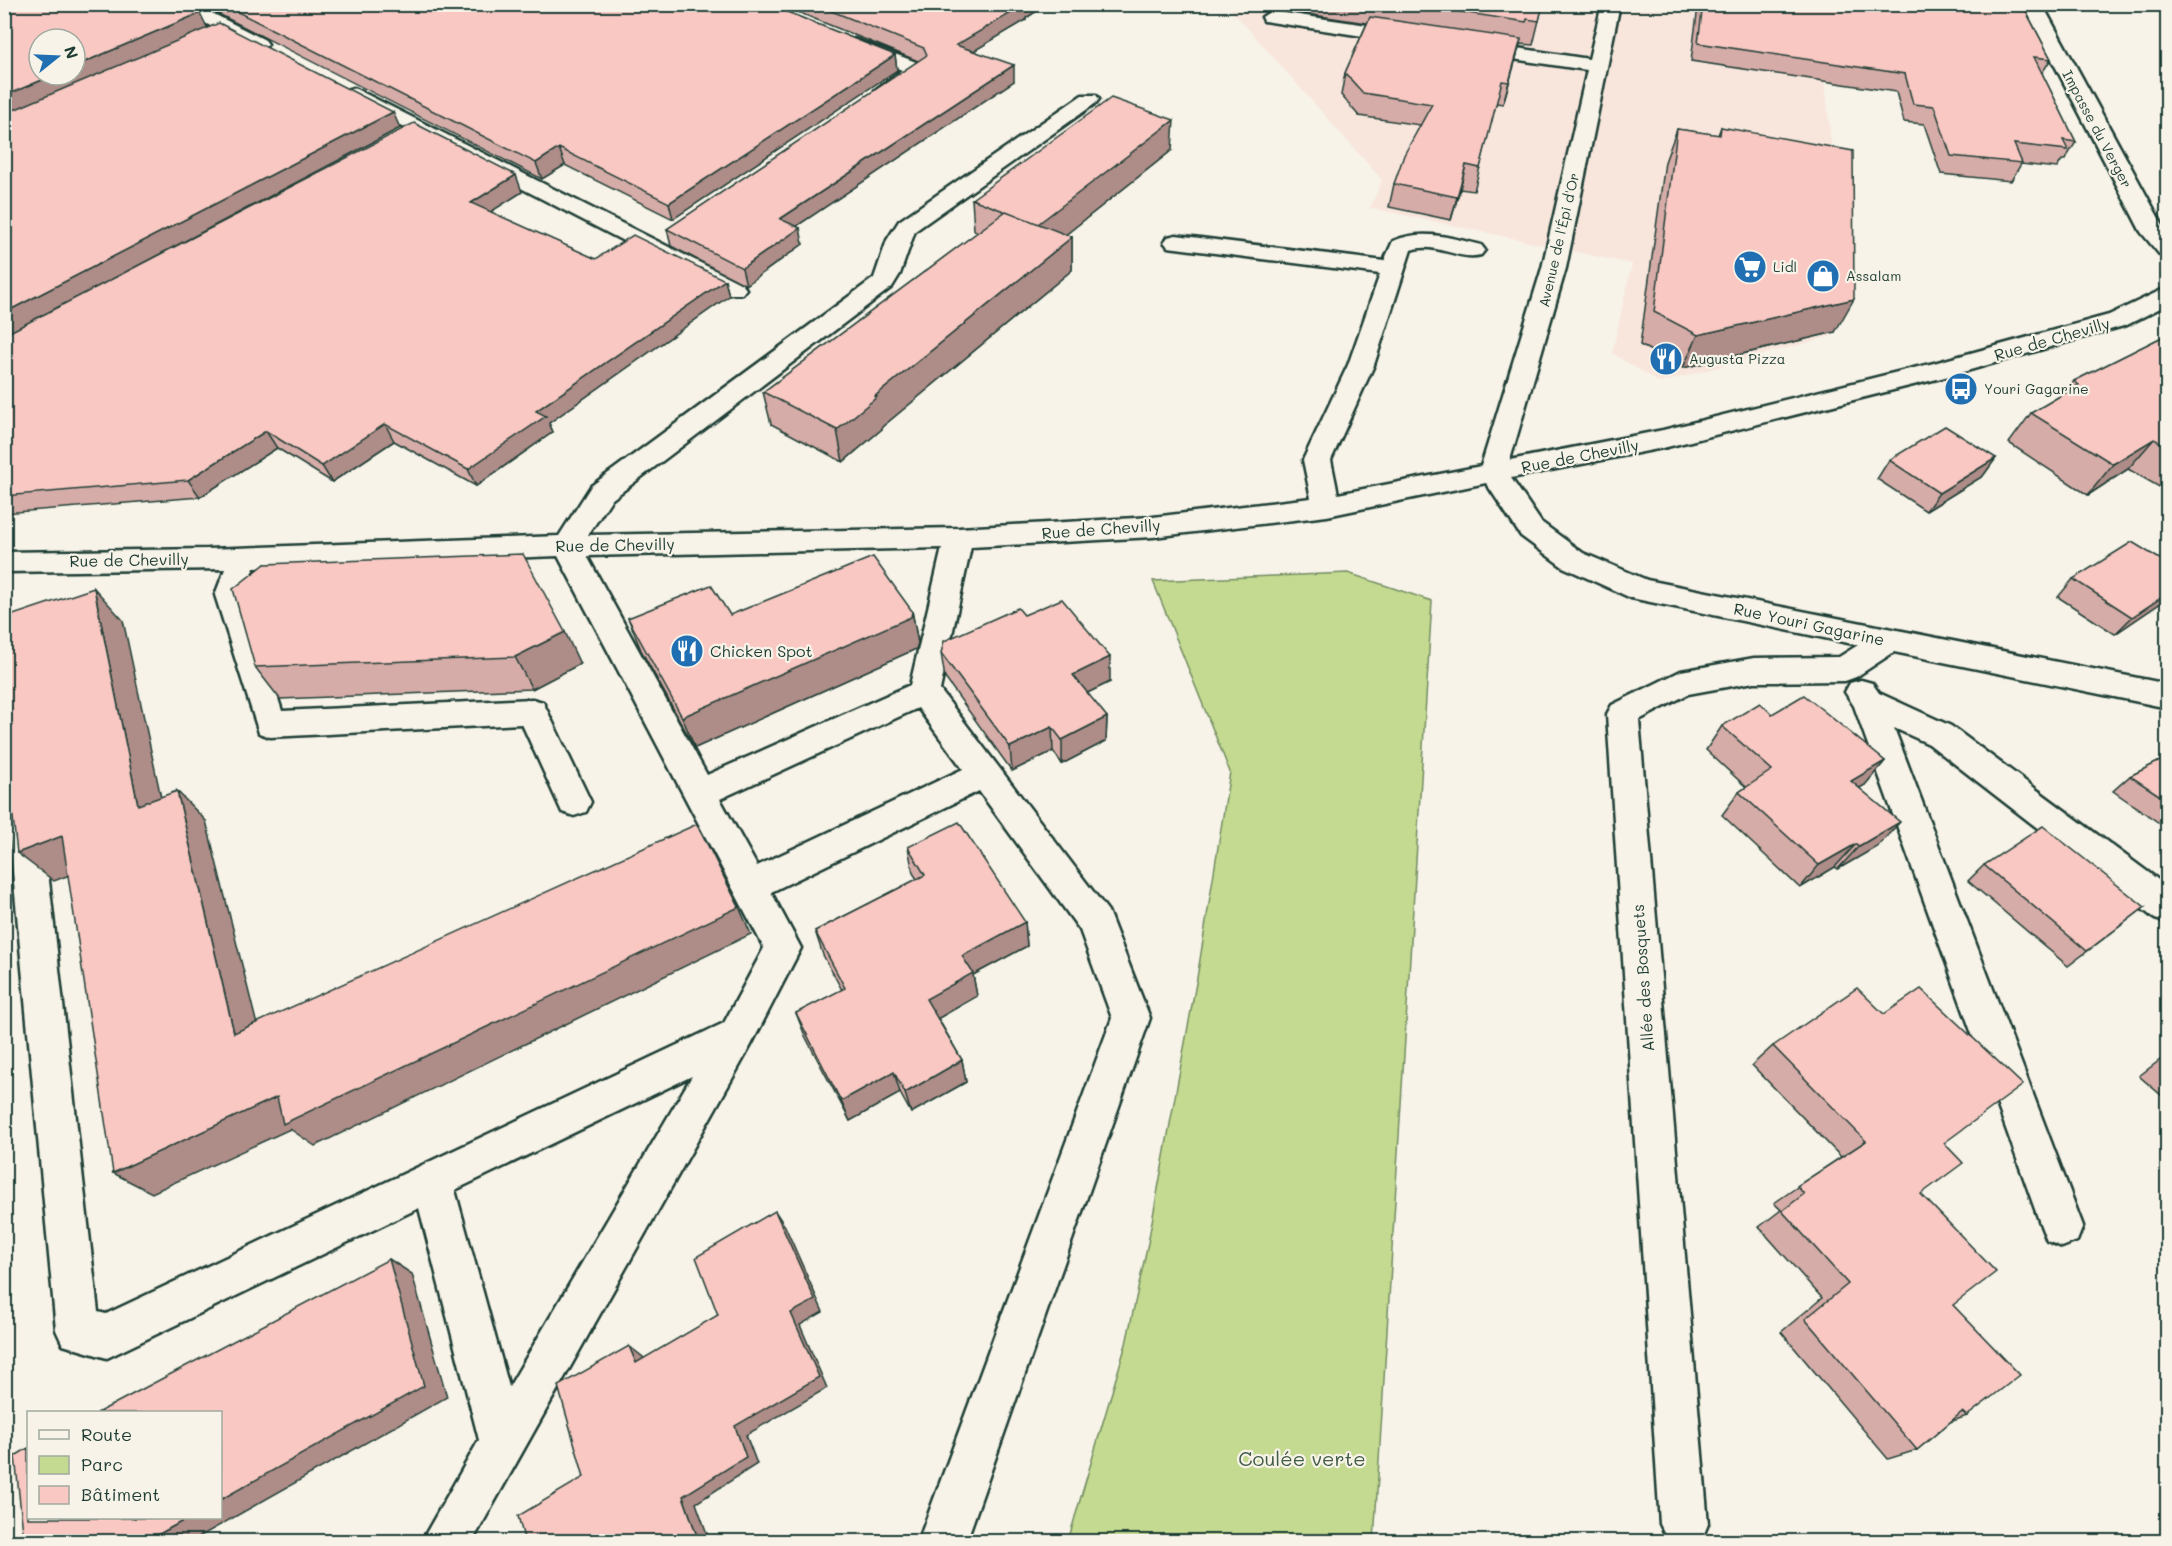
<svg xmlns="http://www.w3.org/2000/svg" width="2172" height="1546" font-family="Mali,sans-serif">
<style>
.built{fill:#f8e6dd}
.green{fill:#c4da90;stroke:#728c62;stroke-width:1.5}
.lines{fill:none;stroke-linecap:round;stroke-linejoin:round}
.minor-casing{stroke:#1f3d34;stroke-width:5}
.minor{fill:#f7f3e8;fill-rule:evenodd}
.wall{fill:#d6aca8;stroke:#1f3d34;stroke-width:1.5}
.shaded-wall{fill:#ae8c88;stroke:#1f3d34;stroke-width:1.5}
.building{fill:#f9c8c3;stroke:#1f3d34;stroke-width:1.5}
.labels{text-anchor:middle;stroke-width:4.5;stroke-linejoin:round;paint-order:stroke}
.far-street-label{font-size:14px;fill:#1f3d34;stroke:#f7f3e8}
.far-poi-label{font-size:14px;fill:#1f3d34;stroke:#f7f3e8;text-anchor:start}
.street-label{font-size:16px;fill:#1f3d34;stroke:#f7f3e8}
.poi-label{font-size:16px;fill:#1f3d34;stroke:#f7f3e8;text-anchor:start}
.near-park-label{font-size:20px;fill:#405c46;stroke:#f7f3e8}
</style>
<rect width="100%" height="100%" fill="#f7f3e8"/>
<filter id="ink" filterUnits="userSpaceOnUse"><feTurbulence type="fractalNoise" baseFrequency=".0167" numOctaves="2"/><feDisplacementMap in="SourceGraphic" scale="12" xChannelSelector="R" yChannelSelector="G"/><feConvolveMatrix kernelMatrix="1 2 1 2 8 2 1 2 1" color-interpolation-filters="sRGB"/></filter>
<g filter="url(#ink)">
<polygon class="built" points="1227,5 1818,5 1834,175 1832,336 1660,383 1612,353 1632,264 1370,208 1382,180"/>
<polygon class="green" points="1348,573 1432,601 1374,1541 1068,1541 1126,1344 1148,1243 1197,978 1230,772 1153,581"/>
<g class="lines">
<g class="minor-casing">
<g id="minor">
<polygon points="170,4 194,4 265,40 268,44 265,48 251,48"/>
<path d="M1602,4H1620L1566,268L1510,460L1663,430L1934,363L2109,315L2168,287V304L2127,325L1949,376L1663,448L1511,478L1541,522L1583,553L1647,580L2168,684V708L1894,652L1856,677L1845,681L1754,682L1688,694L1639,720L1708,1524L1701,1541L1669,1542L1660,1524L1607,714L1612,705L1681,671L1754,658L1839,657L1858,645L1631,598L1563,567L1521,536L1486,483L1327,516L1153,537L971,547L940,690L1108,911L1150,1018L966,1542H918L1112,1018L1080,930L979,791L771,892L801,948L750,1047L472,1542H421L479,1440L419,1208L107,1358L63,1345L56,1330L8,819L13,809L25,805L37,809L42,819L98,1312L106,1314L724,1023L764,948L558,556L254,568L245,595L282,711L532,699L543,702L591,802L586,812L574,816L562,812L522,724L270,737L259,733L215,595L225,569L4,572V552L208,549L559,536L591,486L874,278L887,240L899,221L1082,95H1096L1099,99L1096,103L915,231L900,274L892,287L611,500L588,535L959,528L1153,517L1311,498L1303,460L1348,365L1380,274L1168,247L1164,242L1168,237L1176,235L1384,261L1393,241C1422,228 1452,238 1481,245L1485,250L1481,255C1458,261 1435,241 1411,250L1374,365L1331,460L1338,494L1481,466L1542,268L1587,70L1472,53L1462,47L1472,41L1589,59ZM942,548L910,685L707,775L587,556ZM918,708L963,769L757,866L720,799ZM692,1076L509,1387L455,1190Z"/>
<polygon points="2023,4 2042,4 2168,235 2168,257 2160,255 2141,232"/>
<polygon points="1271,11 1409,31 1419,37 1409,43 1264,21 1262,17"/>
<polygon points="855,39 924,65 927,69 892,94 878,94 875,90 902,70 848,49 845,45 848,41"/>
<polygon points="354,88 742,284 746,289 742,294 726,294 347,98 344,94 347,90"/>
<polygon points="1861,680 1872,683 1879,693 1951,726 2168,887 2168,923 2155,919 1929,744 1894,728 2083,1226 2077,1241 2062,1247 2047,1241 2041,1226 1854,706 1845,692 1850,683"/>
</g>
</g>
<use href="#minor" class="minor"/>
</g>
<g class="wall">
<polygon points="4,4 208,28 400,128 101,285 522,192 490,212 596,259 725,280 729,296 549,423 553,432 476,486 394,441 332,482 277,448 200,497 4,513"/>
<polygon points="199,4 767,4 895,55 897,70 673,219 565,165 542,179"/>
<polygon points="778,4 1042,4 1037,11 1026,18 1026,20 973,51 1014,81 797,226 803,244 746,285 671,246 667,229 918,61"/>
<polygon points="1270,4 1543,4 1533,45 1520,44 1503,104 1496,103 1474,191 1460,189 1451,220 1389,207 1394,184 1420,125 1359,116 1341,95 1345,73 1367,23 1274,9"/>
<polygon points="1701,4 2022,4 2051,59 2042,73 2076,142 2065,160 2062,160 2057,168 2021,164 2011,181 1941,174 1924,124 1904,122 1896,92 1691,61 1697,14"/>
<polygon points="1721,127 1835,332 1683,368 1640,345 1665,162 1677,129 1718,135"/>
<polygon points="1172,150 1065,235 1072,237 1072,270 882,427 882,429 843,462 771,424 763,392 978,232 974,230 972,199"/>
<polygon points="2168,334 2168,492 2128,469 2088,495 2009,443 2031,413 2065,393 2074,381"/>
<polygon points="1996,458 1983,476 1926,511 1877,479 1889,460"/>
<polygon points="265,564 580,664 532,689 280,699 255,667"/>
<polygon points="2073,579 2168,598 2115,634 2058,597"/>
<polygon points="912,611 918,643 916,649 695,748 641,650 628,618"/>
<polygon points="1024,615 1110,682 1087,693 1107,717 1106,741 1062,764 1053,751 1012,771 945,678 941,653"/>
<polygon points="1772,714 1885,761 1865,785 1859,788 1878,846 1838,869 1835,867 1800,888 1722,815 1739,792 1746,787 1706,750 1722,726"/>
<polygon points="2168,757 2168,829 2113,791 2130,776"/>
<polygon points="908,847 1025,922 1027,946 973,975 977,996 938,1018 962,1060 966,1082 911,1113 900,1093 850,1121 805,1036 796,1013 842,990 823,955 815,931 917,879 913,873"/>
<polygon points="1984,865 2145,907 2068,966 1968,881"/>
<polygon points="1773,1046 1944,1143 1921,1194 1953,1305 1967,1416 1950,1422 1917,1450 1888,1459 1781,1332 1822,1298 1759,1227 1781,1210 1774,1203 1841,1157 1752,1065"/>
<polygon points="2168,1054 2168,1101 2139,1076"/>
</g>
<g class="shaded-wall">
<polygon points="1023,4 1042,4 1037,11 1026,18 1026,20 957,61 956,45"/>
<polygon points="200,13 208,29 4,116 4,96 54,75 75,75 75,66"/>
<polygon points="1521,39 1515,62 1503,104 1509,82"/>
<polygon points="895,55 897,70 673,219 669,203"/>
<polygon points="1014,65 1014,81 783,235 780,219"/>
<polygon points="393,112 400,128 4,336 4,313"/>
<polygon points="1174,120 1172,150 1039,256 1037,224"/>
<polygon points="559,148 565,165 542,179 536,163"/>
<polygon points="1466,165 1460,189 1451,220 1457,197"/>
<polygon points="516,175 522,192 478,220 471,203"/>
<polygon points="800,228 803,244 746,285 742,268"/>
<polygon points="1072,237 1072,270 882,427 882,429 843,462 837,430 875,396"/>
<polygon points="725,280 729,296 549,423 553,432 476,486 468,469 536,411"/>
<polygon points="1854,299 1835,332 1683,368 1698,335"/>
<polygon points="385,424 394,441 332,482 322,466"/>
<polygon points="266,431 277,448 200,497 188,480"/>
<polygon points="2154,439 2128,469 2088,495 2113,464"/>
<polygon points="1996,458 1983,476 1926,511 1939,493"/>
<polygon points="94,588 123,620 169,835 138,805"/>
<polygon points="2168,593 2168,598 2115,634 2132,617"/>
<polygon points="912,611 918,643 916,649 695,748 682,717"/>
<polygon points="565,632 580,664 532,689 515,657"/>
<polygon points="1110,657 1110,682 1073,700 1073,675"/>
<polygon points="1107,717 1106,741 1062,764 1062,740"/>
<polygon points="1052,727 1053,751 1012,771 1010,747"/>
<polygon points="1885,761 1865,785 1831,804 1851,781"/>
<polygon points="177,791 206,821 265,1057 234,1033"/>
<polygon points="1900,822 1878,846 1838,869 1859,846"/>
<polygon points="62,836 96,865 54,881 17,853"/>
<polygon points="1856,844 1835,867 1800,888 1819,865"/>
<polygon points="739,907 751,934 315,1146 290,1129 152,1193 113,1173 277,1097"/>
<polygon points="1025,922 1027,946 973,975 977,996 932,1022 926,999 962,956"/>
<polygon points="962,1060 966,1082 911,1113 905,1093"/>
<polygon points="894,1072 900,1093 850,1121 841,1101"/>
<polygon points="775,1211 785,1226 823,1312 800,1325 827,1388 746,1435 757,1464 696,1503 710,1542 699,1542 683,1496 735,1426 791,1313"/>
<polygon points="389,1259 412,1274 447,1397 190,1542 145,1542 188,1518 220,1518 220,1500"/>
<polygon points="629,1346 643,1357 650,1374 636,1363"/>
</g>
<g class="building">
<polygon points="4,4 185,4 200,13 75,66 75,39 39,39 39,75 54,75 4,96"/>
<polygon points="222,4 767,4 895,55 669,203 559,148 536,163"/>
<polygon points="814,4 1025,5 956,45 1014,65 780,219 800,228 742,268 667,229 927,55 924,48"/>
<polygon points="1409,4 1543,4 1539,21 1527,19 1526,22"/>
<polygon points="1703,4 2022,4 2051,59 2034,57 2076,142 2063,140 2068,150 2014,144 2022,163 1951,156 1934,106 1913,104 1905,74 1698,43"/>
<polygon points="1370,17 1521,39 1509,82 1502,81 1480,168 1466,165 1457,197 1394,184 1404,155 1432,104 1363,93 1345,73"/>
<polygon points="219,23 393,112 4,313 4,114"/>
<polygon points="1111,98 1174,120 1038,224 972,199"/>
<polygon points="414,123 516,175 471,203 596,259 633,235 725,280 536,411 546,416 468,469 385,424 322,466 266,431 188,480 4,496 4,335"/>
<polygon points="1721,127 1853,151 1854,299 1698,335 1654,312 1677,129 1720,135"/>
<polygon points="1006,211 1072,237 875,396 877,397 837,430 763,392"/>
<polygon points="2168,334 2168,446 2154,439 2113,464 2031,413 2079,385 2074,381"/>
<polygon points="1945,426 1996,458 1939,493 1889,460"/>
<polygon points="2132,542 2168,564 2168,593 2132,617 2073,579"/>
<polygon points="523,554 565,632 515,657 255,667 233,589 265,564"/>
<polygon points="873,557 912,611 911,617 682,717 628,618 711,585 730,615"/>
<polygon points="94,588 138,805 177,791 234,1033 697,824 739,907 283,1124 277,1097 113,1173 62,836 17,853 4,737 4,618"/>
<polygon points="1062,599 1110,657 1073,675 1107,717 1062,740 1052,727 1010,747 941,653 944,641 1018,608 1024,615"/>
<polygon points="1804,695 1885,761 1851,781 1900,822 1859,846 1856,844 1819,865 1739,792 1772,770 1722,726 1760,703 1772,714"/>
<polygon points="2168,757 2168,801 2130,776"/>
<polygon points="959,822 1025,922 962,956 973,973 926,999 962,1060 905,1093 894,1072 841,1101 796,1013 845,988 815,931 925,875 908,847"/>
<polygon points="2043,826 2145,907 2087,951 1984,865"/>
<polygon points="1857,988 1884,1014 1921,989 2023,1085 1944,1143 1963,1163 1921,1194 1996,1272 1953,1305 2020,1375 1967,1416 1962,1412 1917,1450 1805,1319 1848,1284 1782,1211 1804,1194 1797,1186 1866,1141 1773,1046"/>
<polygon points="775,1211 815,1300 791,1313 819,1377 735,1426 746,1457 683,1496 699,1542 525,1542 518,1516 584,1477 558,1386 629,1346 636,1363 718,1315 696,1257"/>
<polygon points="389,1259 424,1386 220,1500 220,1413 97,1413"/>
<polygon points="28,1448 28,1518 188,1518 145,1542 24,1542 15,1456"/>
</g>
</g>
<defs>
<g id="supermarket-disc" transform="scale(1.725)"><circle r="9.5" fill="#1f6fb2" stroke="#f7f3e8"/><path d="M-6-5.5h2.5l.6 2H6L4.5 2H-2.5L-4.4-4H-6ZM-1.5 3.2a1.3 1.3 0 1 0 .1 0ZM3 3.2a1.3 1.3 0 1 0 .1 0Z" fill="#fff"/></g>
<g id="shop-disc" transform="scale(1.725)"><circle r="9.5" fill="#1f6fb2" stroke="#f7f3e8"/><path d="M-5-2.5h2.3a2.7 3.5 0 0 1 5.4 0H5L5.5 6h-11ZM-1.5-2.5h3a1.5 2.3 0 0 0-3 0Z" fill="#fff"/></g>
<g id="restaurant-disc" transform="scale(1.725)"><circle r="9.5" fill="#1f6fb2" stroke="#f7f3e8"/><path d="M-5-6h1v4h1v-4h1v4h1v-4h1v5L-1.5 .5V6h-2V.5L-5-1ZM5-6V6H3V1.5H1.5Q1.5-4 5-6Z" fill="#fff"/></g>
<g id="bus-disc" transform="scale(1.725)"><circle r="9.5" fill="#1f6fb2" stroke="#f7f3e8"/><path d="M-5-6H5V4H4V6H2V4H-2V6H-4V4H-5ZM-3.5-4V0h7V-4ZM-3.5 1.2v1.5H-2V1.2ZM2 1.2v1.5H3.5V1.2Z" fill="#fff"/></g>
</defs>
<g fill-rule="evenodd">
<use href="#supermarket-disc" x="1750" y="267"/>
<use href="#shop-disc" x="1823" y="276"/>
<use href="#restaurant-disc" x="1666" y="359"/>
<use href="#bus-disc" x="1961" y="389"/>
<use href="#restaurant-disc" x="687" y="651"/>
</g>
<g class="labels">
<g class="far-street-label">
<text transform="translate(2097 129) rotate(62)" y="5">Impasse du Verger</text>
<text transform="translate(1559 240) rotate(-77)" y="5">Avenue de l'Épi d'Or</text>
</g>
<g class="far-poi-label">
<text x="1773" y="272">Lidl</text>
<text x="1846" y="281">Assalam</text>
<text x="1689" y="364">Augusta Pizza</text>
<text x="1984" y="394">Youri Gagarine</text>
</g>
<g class="street-label">
<text transform="translate(2052 339) rotate(-16)" y="6">Rue de Chevilly</text>
<text transform="translate(1580 456) rotate(-11)" y="6">Rue de Chevilly</text>
<text transform="translate(1101 529) rotate(-4)" y="6">Rue de Chevilly</text>
<text transform="translate(615 545) rotate(-1)" y="6">Rue de Chevilly</text>
<text transform="translate(129 560) rotate(-1)" y="6">Rue de Chevilly</text>
<text transform="translate(1809 624) rotate(12)" y="6">Rue Youri Gagarine</text>
<text transform="translate(1643 978) rotate(-94)" y="6">Allée des Bosquets</text>
</g>
<g class="poi-label">
<text x="710" y="657">Chicken Spot</text>
</g>
<g class="near-park-label">
<text x="1302" y="1466">Coulée verte</text>
</g>
</g>
<rect width="2172" height="1546" fill="none" stroke="#f7f3e8" stroke-width="24"/>
<rect x="12" y="12" width="2148" height="1522" fill="none" stroke="#1f3d34" stroke-width="2" filter="url(#ink)"/>
<rect x="27" y="1411" width="195" height="108" fill="#f7f3e8" stroke="#a1aaa0" stroke-width="1.5"/>
<rect x="39" y="1430" width="30" height="9" fill="#f7f3e8" stroke="#a1aaa0" stroke-width="1.5"/>
<text x="81" y="1441" font-size="18" fill="#1f3d34">Route</text>
<rect x="39" y="1456" width="30" height="18" fill="#c4da90" stroke="#a1aaa0" stroke-width="1.5"/>
<text x="81" y="1471" font-size="18" fill="#1f3d34">Parc</text>
<rect x="39" y="1486" width="30" height="18" fill="#f9c8c3" stroke="#a1aaa0" stroke-width="1.5"/>
<text x="81" y="1501" font-size="18" fill="#1f3d34">Bâtiment</text>
<g transform="translate(57 57) rotate(72)"><circle r="28" fill="#f7f3e8" stroke="#a1aaa0" stroke-width="1.5"/>
<path d="M0-4.5L10 22L0 15L-10 22Z" fill="#1f6fb2"/>
<text y="-9" font-size="16" font-weight="bold" text-anchor="middle" fill="#1f3d34">N</text>
</g>
</svg>
